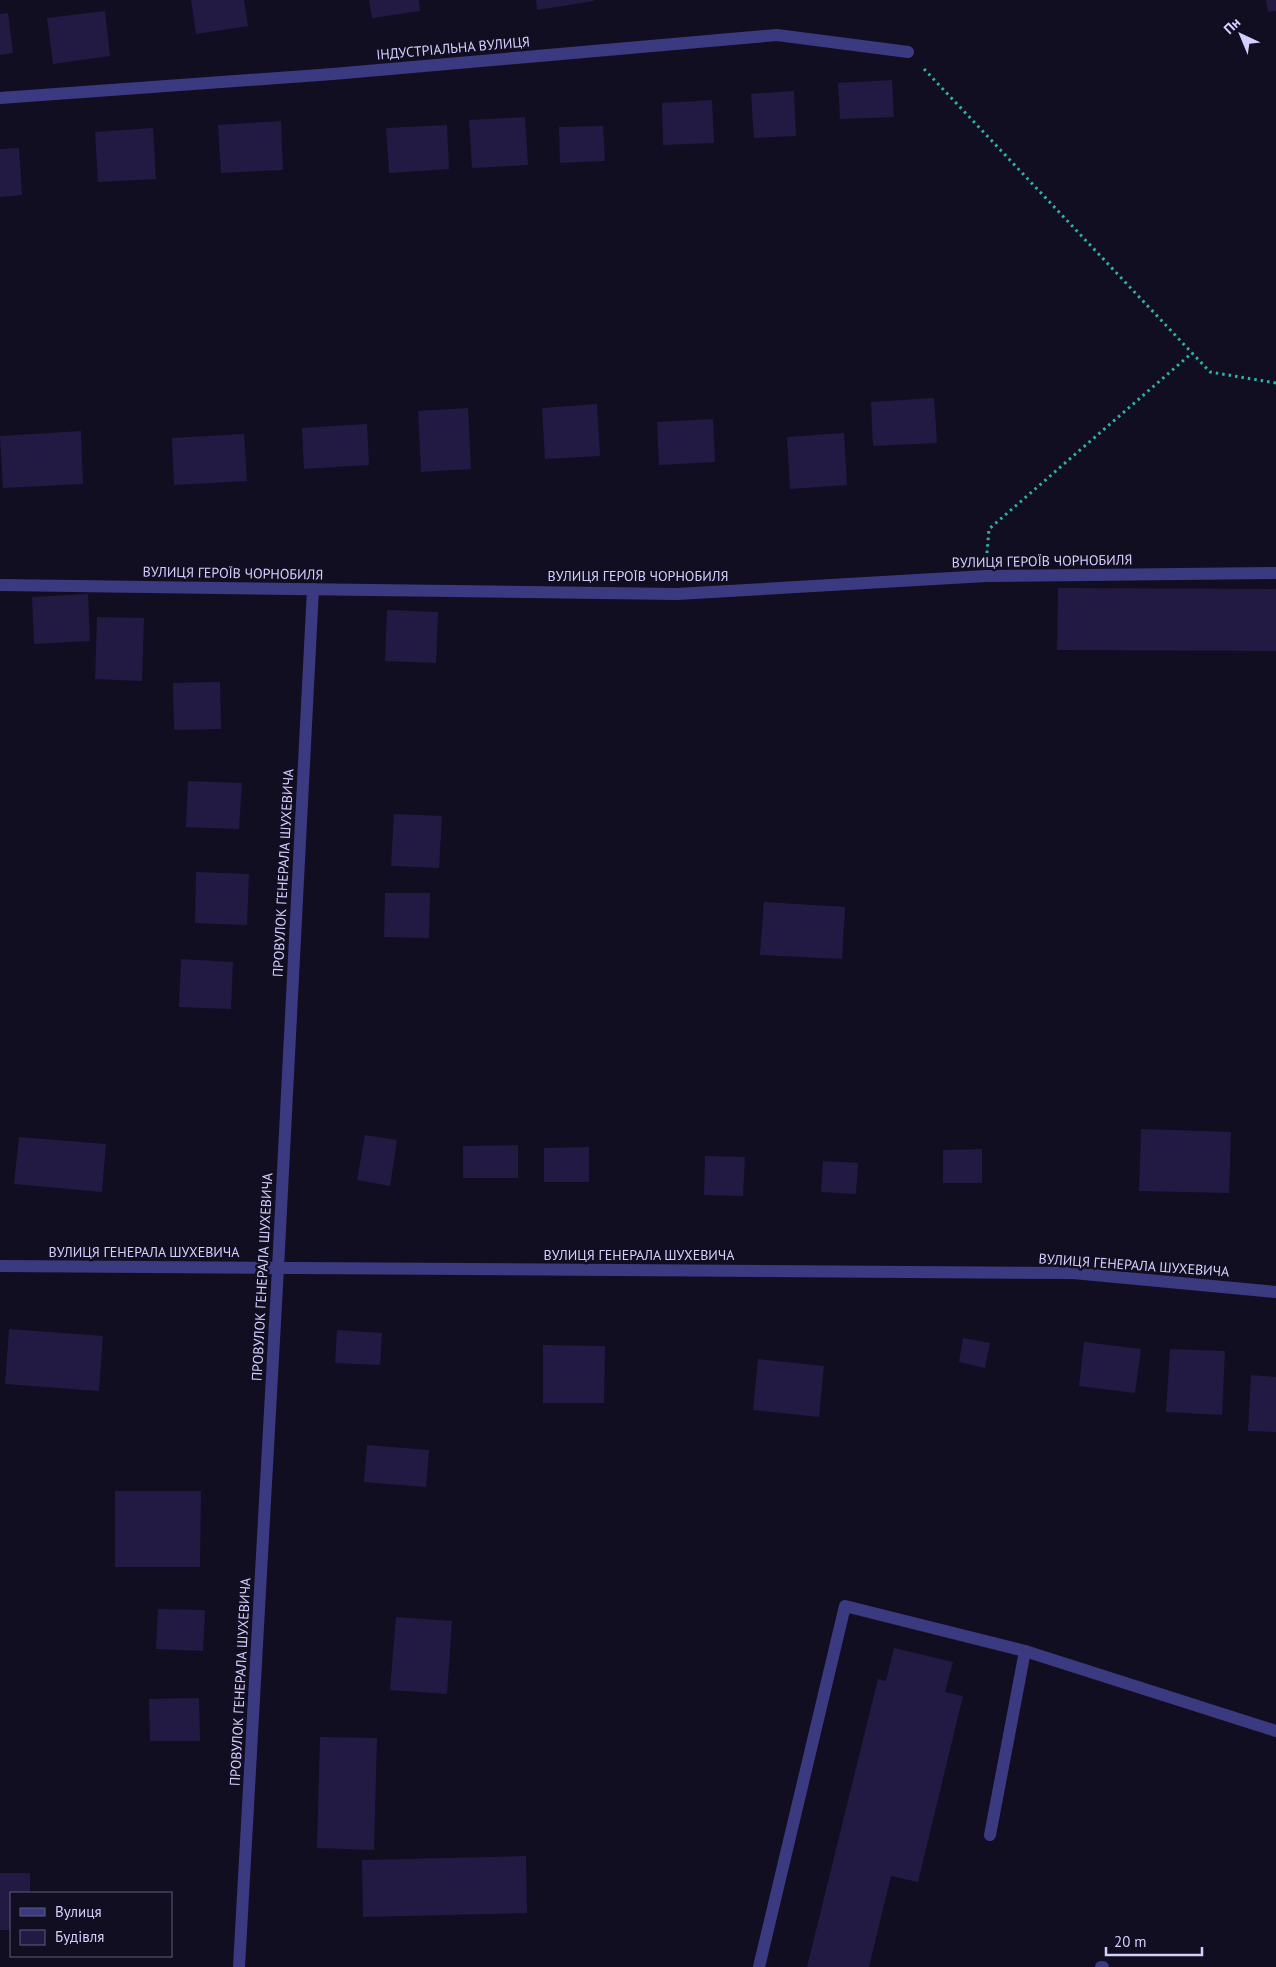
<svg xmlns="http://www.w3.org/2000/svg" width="1276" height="1967" font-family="'PT Sans',sans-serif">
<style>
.building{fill:#221a43}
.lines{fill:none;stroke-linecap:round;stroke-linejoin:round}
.path{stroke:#30b2a7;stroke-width:3;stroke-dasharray:2.5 4;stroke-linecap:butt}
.service{stroke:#3b3a81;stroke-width:12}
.minor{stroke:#3b3a81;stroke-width:12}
.labels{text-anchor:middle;stroke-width:5;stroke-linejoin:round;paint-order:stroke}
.street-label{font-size:14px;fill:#d4d0fe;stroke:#110e22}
</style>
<rect width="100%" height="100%" fill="#110e22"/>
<g class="building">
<polygon points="191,0 244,0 248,26 196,34"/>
<polygon points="369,0 419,0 420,11 372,18"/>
<polygon points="536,0 594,0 594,1 537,10"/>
<polygon points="1266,0 1276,0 1276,11 1268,12"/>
<polygon points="105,11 110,56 53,64 47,18"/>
<polygon points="8,13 13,53 0,55 0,14"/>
<polygon points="892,80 894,117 840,119 838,83"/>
<polygon points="794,91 796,136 754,138 751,94"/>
<polygon points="712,100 714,143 663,145 662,103"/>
<polygon points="525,117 528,165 472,168 469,120"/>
<polygon points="281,121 283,170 221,173 218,125"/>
<polygon points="447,125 449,169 389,173 386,128"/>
<polygon points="603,126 605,161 560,163 559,127"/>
<polygon points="153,128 156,179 98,182 95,132"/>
<polygon points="19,148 22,195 0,197 0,149"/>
<polygon points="934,398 937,443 873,446 871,402"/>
<polygon points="597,404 600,456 545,459 542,408"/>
<polygon points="468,408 471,469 421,472 418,411"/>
<polygon points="713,419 715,462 659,465 657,422"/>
<polygon points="367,424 369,465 304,469 302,428"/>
<polygon points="81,431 83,484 3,488 0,436"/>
<polygon points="844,433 847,485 790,489 787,437"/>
<polygon points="244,434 247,481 174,485 172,438"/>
<polygon points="1058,588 1276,589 1276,651 1057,650"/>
<polygon points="88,594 90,641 34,644 32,597"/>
<polygon points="387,610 438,612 436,663 385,661"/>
<polygon points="97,617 144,618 142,681 95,679"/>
<polygon points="220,682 221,729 174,730 173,683"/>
<polygon points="188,781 242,783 239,829 186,827"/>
<polygon points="394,814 442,816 439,868 391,866"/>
<polygon points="196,872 249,874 247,925 195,923"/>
<polygon points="385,893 430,893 429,938 384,937"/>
<polygon points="764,902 845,907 842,959 760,955"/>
<polygon points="181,959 233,962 231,1009 179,1007"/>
<polygon points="1141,1129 1231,1132 1229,1193 1139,1191"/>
<polygon points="365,1135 397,1140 390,1186 357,1180"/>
<polygon points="19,1137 106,1144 102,1192 14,1184"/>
<polygon points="518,1145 518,1178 463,1178 463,1146"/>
<polygon points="589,1147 589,1182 544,1182 544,1148"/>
<polygon points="982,1149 982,1183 943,1183 943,1150"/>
<polygon points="705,1156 745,1157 743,1196 704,1195"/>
<polygon points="823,1161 858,1163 856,1194 821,1192"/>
<polygon points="9,1329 103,1336 99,1391 5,1384"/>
<polygon points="337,1330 382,1333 380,1365 335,1363"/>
<polygon points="963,1338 990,1343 985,1368 959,1362"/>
<polygon points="1084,1342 1141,1349 1135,1393 1079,1386"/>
<polygon points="543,1345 605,1346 604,1403 543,1403"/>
<polygon points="1170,1349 1225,1351 1222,1415 1166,1412"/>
<polygon points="758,1359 824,1366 819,1417 753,1410"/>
<polygon points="1251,1375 1276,1377 1276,1432 1248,1431"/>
<polygon points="367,1445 429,1450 426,1487 364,1482"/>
<polygon points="115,1491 201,1491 200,1567 115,1567"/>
<polygon points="158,1609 205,1610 203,1651 156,1649"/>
<polygon points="396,1617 452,1621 447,1694 390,1690"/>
<polygon points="894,1648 953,1662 945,1692 963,1696 918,1882 891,1876 869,1967 807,1967 878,1679 886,1681"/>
<polygon points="199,1698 200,1741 150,1741 149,1699"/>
<polygon points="320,1737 377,1738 374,1850 317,1848"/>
<polygon points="526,1856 527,1913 363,1917 362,1860"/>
<polygon points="0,1873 30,1873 30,1893 11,1893 11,1930 0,1930"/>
</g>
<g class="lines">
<g class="path">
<polyline points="924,69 1210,372 1276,383"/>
<polyline points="987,553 989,529 1192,353"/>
</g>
<g class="service">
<polyline points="990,1835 1025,1651"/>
<polyline points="759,1967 845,1606 1025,1651 1276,1731"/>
<polyline points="1101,1967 1103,1967"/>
</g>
<g class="minor">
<polyline points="0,98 333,74 777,35 908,52"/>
<polyline points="0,585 677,594 986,576 1276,573"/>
<polyline points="0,1266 1073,1273 1276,1292"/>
<polyline points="239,1967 278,1268 313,589"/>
</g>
</g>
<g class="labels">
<g class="street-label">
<text transform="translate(453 48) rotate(-5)" y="5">ІНДУСТРІАЛЬНА ВУЛИЦЯ</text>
<text transform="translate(1042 561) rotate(-1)" y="5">ВУЛИЦЯ ГЕРОЇВ ЧОРНОБИЛЯ</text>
<text transform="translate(233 573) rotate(1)" y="5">ВУЛИЦЯ ГЕРОЇВ ЧОРНОБИЛЯ</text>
<text x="638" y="581">ВУЛИЦЯ ГЕРОЇВ ЧОРНОБИЛЯ</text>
<text transform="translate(283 873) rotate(-87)" y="5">ПРОВУЛОК ГЕНЕРАЛА ШУХЕВИЧА</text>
<text x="144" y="1257">ВУЛИЦЯ ГЕНЕРАЛА ШУХЕВИЧА</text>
<text x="639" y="1260">ВУЛИЦЯ ГЕНЕРАЛА ШУХЕВИЧА</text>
<text transform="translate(1134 1265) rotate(4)" y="5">ВУЛИЦЯ ГЕНЕРАЛА ШУХЕВИЧА</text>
<text transform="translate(262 1277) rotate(-87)" y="5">ПРОВУЛОК ГЕНЕРАЛА ШУХЕВИЧА</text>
<text transform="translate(240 1682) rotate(-87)" y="5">ПРОВУЛОК ГЕНЕРАЛА ШУХЕВИЧА</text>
</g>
</g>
<rect x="10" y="1892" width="162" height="65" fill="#110e22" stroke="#5f5c7a"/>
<rect x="20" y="1908" width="25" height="8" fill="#3b3a81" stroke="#5f5c7a"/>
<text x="55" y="1917" font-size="15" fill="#d4d0fe">Вулиця</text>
<rect x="20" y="1930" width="25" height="15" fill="#221a43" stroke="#5f5c7a"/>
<text x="55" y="1942" font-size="15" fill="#d4d0fe">Будівля</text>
<g transform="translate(1241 35) rotate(316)" stroke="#110e22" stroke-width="4" paint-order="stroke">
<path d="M0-4L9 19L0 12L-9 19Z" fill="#d4d0fe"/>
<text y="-8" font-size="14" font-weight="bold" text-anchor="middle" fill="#d4d0fe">Пн</text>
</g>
<path d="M1106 1947v8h96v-8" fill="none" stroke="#d4d0fe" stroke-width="2.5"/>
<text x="1114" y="1947" font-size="15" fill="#d4d0fe" stroke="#110e22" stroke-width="4" paint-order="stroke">20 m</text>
</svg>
